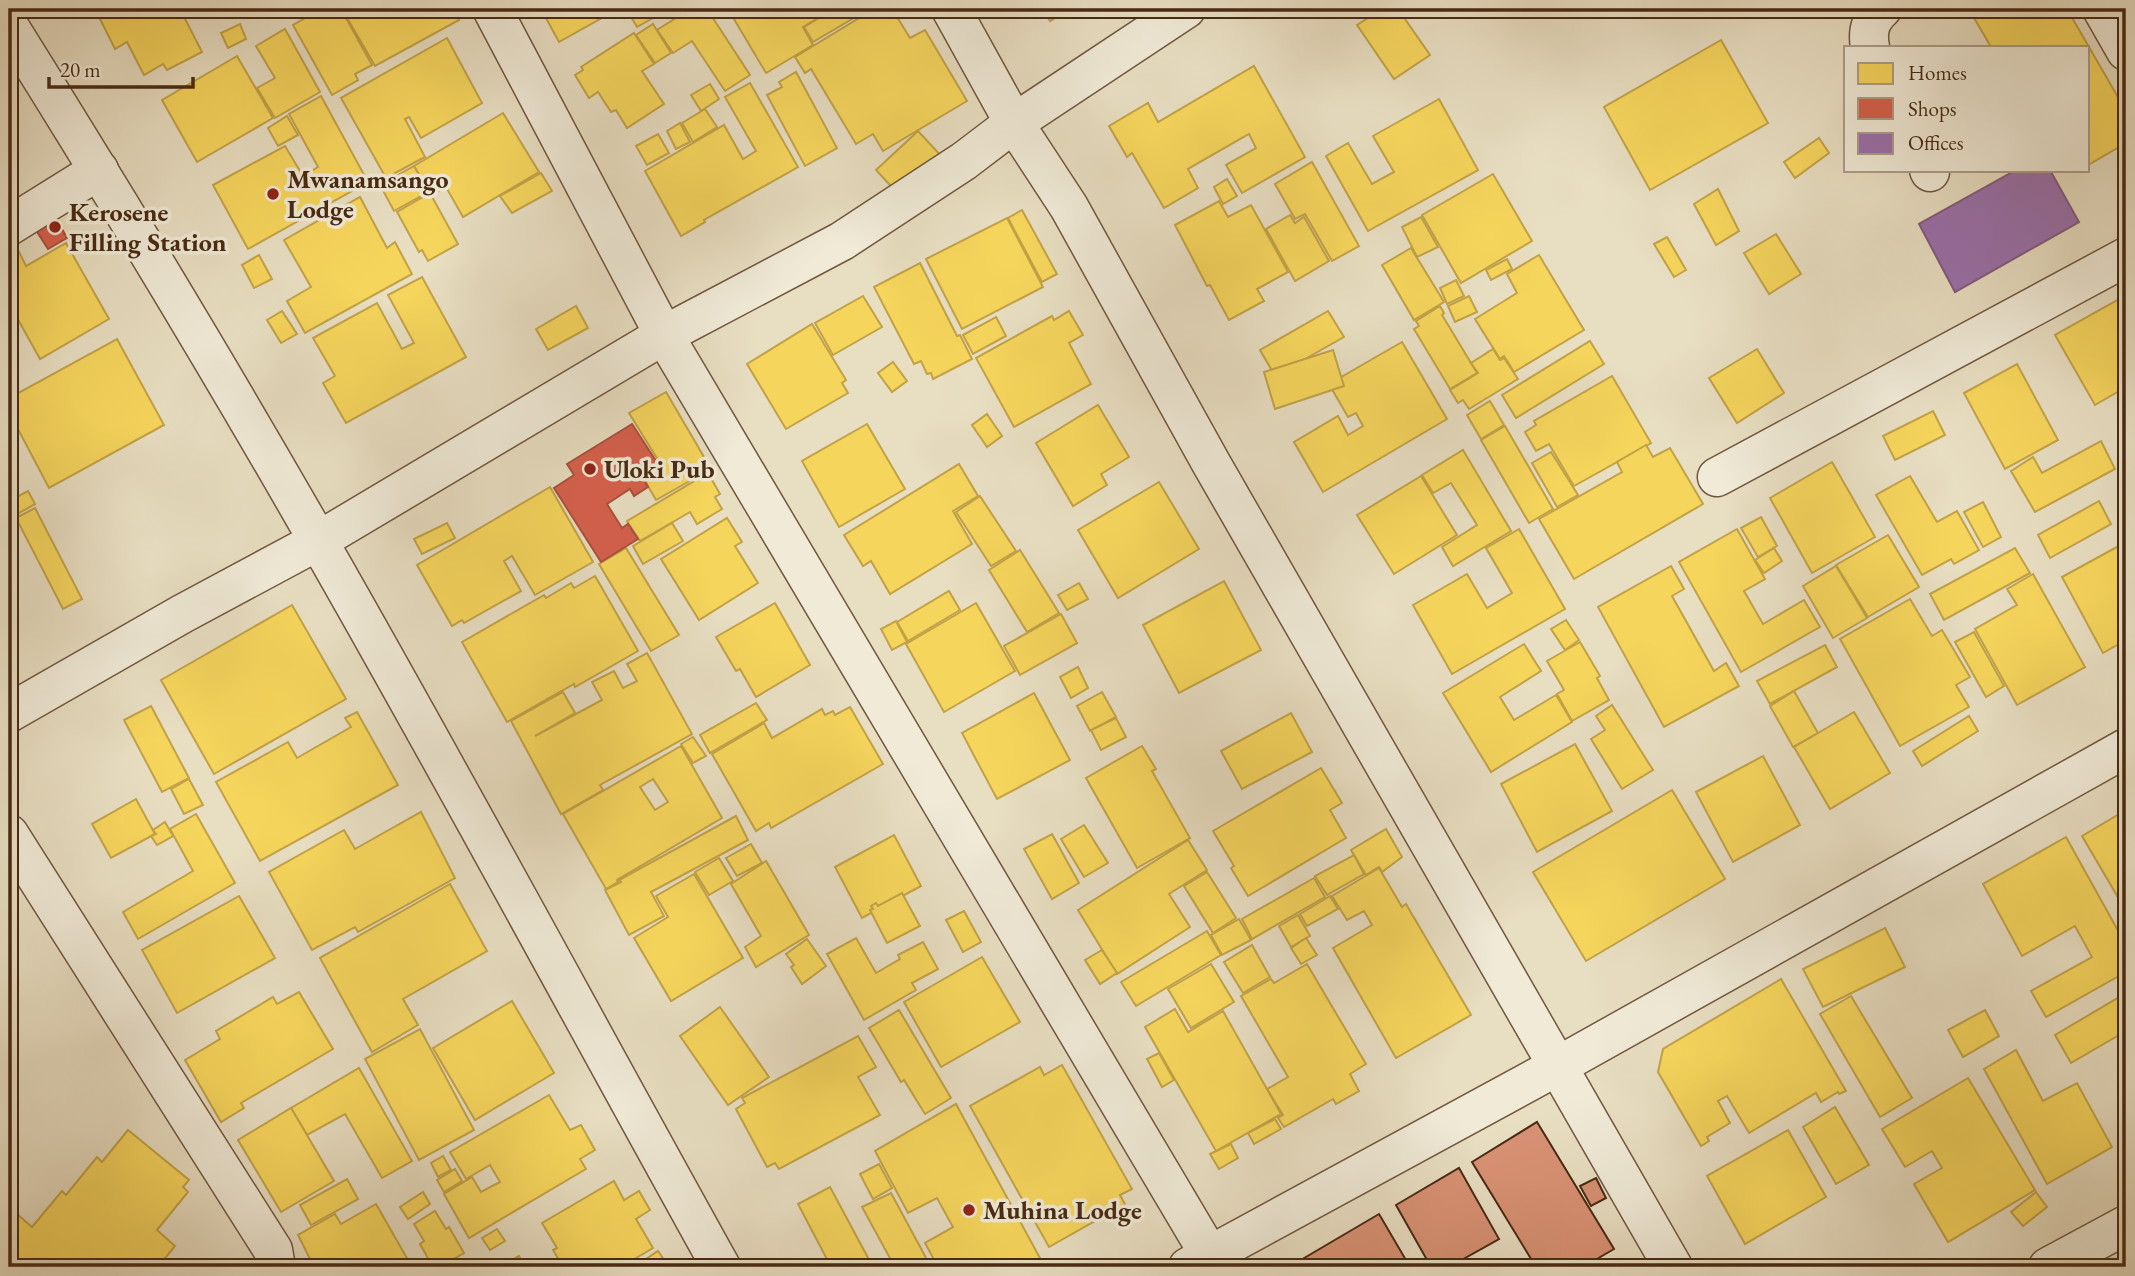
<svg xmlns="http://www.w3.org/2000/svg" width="2135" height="1276" font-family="'EB Garamond',serif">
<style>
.homes{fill:#f6d55c;stroke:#c2a246;stroke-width:2;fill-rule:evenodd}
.shops{fill:#d6604d;stroke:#ab503c;stroke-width:2}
.offices{fill:#9970ab;stroke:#815b7d;stroke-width:2}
.building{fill:#d89174;stroke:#482a13;stroke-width:2}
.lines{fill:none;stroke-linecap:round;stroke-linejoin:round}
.minor-casing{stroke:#70573f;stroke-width:41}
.minor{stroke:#f0ead7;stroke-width:38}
.poi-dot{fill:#8f2418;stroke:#f0ead7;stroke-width:2.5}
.labels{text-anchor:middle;stroke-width:7;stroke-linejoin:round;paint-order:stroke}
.poi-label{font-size:26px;font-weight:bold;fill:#482a13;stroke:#f0ead7;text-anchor:start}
</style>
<rect width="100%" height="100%" fill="#e8dec2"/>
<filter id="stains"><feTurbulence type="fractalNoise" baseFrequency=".00286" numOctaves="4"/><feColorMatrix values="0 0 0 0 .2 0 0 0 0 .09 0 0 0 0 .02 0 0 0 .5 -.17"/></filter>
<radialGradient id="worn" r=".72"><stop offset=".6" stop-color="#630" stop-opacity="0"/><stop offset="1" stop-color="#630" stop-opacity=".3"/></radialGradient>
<g class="homes">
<polygon points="113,9 180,9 202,52 167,70 163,64 144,75 127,42 115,49 99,17"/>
<polygon points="314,9 341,9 372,65 355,74 358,80 332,95 293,25 316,12"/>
<polygon points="347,9 453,9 459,20 375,66 343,11"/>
<polygon points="541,9 618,9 559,42"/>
<polygon points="620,9 669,9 637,27 630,15 625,18"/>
<polygon points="690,9 707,9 750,75 725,91 692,41 673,53 657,30"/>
<polygon points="728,9 833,9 803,27 813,45 766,73"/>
<polygon points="834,9 869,9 813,42 804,27"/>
<polygon points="874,9 892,9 910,38 925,30 967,101 883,151 873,134 856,144 811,69 805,73 795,57"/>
<polygon points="1043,9 1070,9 1050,21"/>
<polygon points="1382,9 1398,9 1430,55 1394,79 1357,25"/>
<polygon points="1985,9 2067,9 2126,111 2126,143 2088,165 2088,47 1991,47 1973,16"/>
<polygon points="240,24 246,39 228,48 221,33"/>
<polygon points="653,24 671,53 655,63 636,35"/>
<polygon points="285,29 320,92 275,118 257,88 275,78 256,46"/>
<polygon points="634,33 654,64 642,71 664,104 627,128 616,110 611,112 598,92 589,98 575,75 583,70 581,67"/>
<polygon points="447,38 482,103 421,138 409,117 405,119 425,157 386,178 341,98"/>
<polygon points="1721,40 1768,123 1650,190 1604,107"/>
<polygon points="237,56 273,118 197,162 162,100"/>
<polygon points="1254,66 1305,157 1242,193 1226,165 1256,148 1249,134 1188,169 1198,188 1164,208 1132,153 1127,157 1109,126 1148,103 1158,122"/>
<polygon points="796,72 837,148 805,166 767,95 782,87 779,82"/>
<polygon points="750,83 798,167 704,220 705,222 681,236 645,171 724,125 743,159 756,151 725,97"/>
<polygon points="710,84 719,99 701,111 691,95"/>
<polygon points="321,96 368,182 248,249 213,185 285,146 303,176 318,167 289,114"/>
<polygon points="1439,99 1478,170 1368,231 1326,156 1348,143 1372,184 1394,172 1373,136"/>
<polygon points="705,109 717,127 693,142 682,123"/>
<polygon points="503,113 539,172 463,217 446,187 432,195 414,166"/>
<polygon points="287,116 298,135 278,146 268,128"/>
<polygon points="680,123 690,142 676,149 667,131"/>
<polygon points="918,131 944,159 902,198 876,170"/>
<polygon points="658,134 669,153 647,165 636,146"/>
<polygon points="1819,138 1829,153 1795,178 1784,162"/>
<polygon points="1312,162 1359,246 1332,261 1305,214 1295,219 1275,184"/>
<polygon points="414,166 428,192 394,211 380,185"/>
<polygon points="541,173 552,191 512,213 500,196"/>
<polygon points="1493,174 1532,241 1461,283 1422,215"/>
<polygon points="1227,179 1237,196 1223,204 1214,187"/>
<polygon points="1718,189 1739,231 1716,245 1694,204"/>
<polygon points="430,193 458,244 428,261 422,250 419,252 397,212"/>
<polygon points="360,197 387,248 395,242 412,274 305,333 287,301 311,287 284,240"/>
<polygon points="1219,201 1228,217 1251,205 1288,272 1257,289 1264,301 1229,320 1210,285 1207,286 1175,225"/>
<polygon points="1022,210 1057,274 1042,282 1008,218"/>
<polygon points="1290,215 1295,223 1304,217 1329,261 1295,281 1266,229"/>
<polygon points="1421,217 1438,247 1417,257 1402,227"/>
<polygon points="1007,218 1043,287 962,329 926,259"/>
<polygon points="1776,234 1801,274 1769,294 1744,253"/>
<polygon points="1667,237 1686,270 1674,277 1654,244"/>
<polygon points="66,243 109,319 40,359 15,314 9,317 9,258 19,252 26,266"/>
<polygon points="1411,248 1444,302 1414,320 1382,265"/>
<polygon points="259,255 272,279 254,288 242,265"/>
<polygon points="1539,255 1584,330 1514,372 1504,356 1500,359 1475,319 1517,293 1507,274"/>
<polygon points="1507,259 1512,269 1491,280 1486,270"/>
<polygon points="920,263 957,336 960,335 972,359 933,379 931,373 927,374 921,361 914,364 874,287"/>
<polygon points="422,277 466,357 346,423 323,383 335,376 313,338 377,303 402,349 414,343 388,295"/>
<polygon points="1456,280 1464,296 1447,304 1440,288"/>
<polygon points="863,296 882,327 833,355 815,323"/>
<polygon points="1469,296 1477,312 1455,322 1448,306"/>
<polygon points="2123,297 2126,304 2126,387 2095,405 2055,335"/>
<polygon points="576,306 588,328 548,350 536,329"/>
<polygon points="1440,306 1444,313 1442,315 1477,373 1450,389 1414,329 1419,326 1416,321"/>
<polygon points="282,311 297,334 281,343 267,320"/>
<polygon points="1069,311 1083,335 1069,343 1091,384 1014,427 976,358 1052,316 1054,320"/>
<polygon points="1328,311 1344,337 1275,376 1260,350"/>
<polygon points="996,317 1006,336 973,354 963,335"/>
<polygon points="812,324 846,380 842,383 848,393 786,429 747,364"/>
<polygon points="117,339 164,425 49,488 9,412 9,398"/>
<polygon points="1590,341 1604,364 1516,418 1502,395"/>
<polygon points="1402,342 1447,419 1323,492 1294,442 1338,416 1348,435 1363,426 1356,413 1348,417 1329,384"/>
<polygon points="1493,349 1500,360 1504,358 1518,379 1469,409 1463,400 1458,403 1450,390 1478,373 1471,363"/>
<polygon points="1757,349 1784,393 1737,423 1709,378"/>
<polygon points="1333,350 1344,386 1275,409 1264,372"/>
<polygon points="893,362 907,381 892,392 878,373"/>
<polygon points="2017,364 2058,440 2005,469 1964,393"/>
<polygon points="1612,376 1651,443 1574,486 1549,444 1536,451 1525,432 1536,425 1534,421"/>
<polygon points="666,392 711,469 656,500 644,479 663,468 629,413"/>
<polygon points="1490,401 1504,425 1481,439 1467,415"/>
<polygon points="1098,405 1129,457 1101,474 1107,485 1073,506 1036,443"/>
<polygon points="1933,411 1945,435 1895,460 1883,436"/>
<polygon points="987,414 1002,436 987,447 972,425"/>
<polygon points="867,424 905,489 839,527 802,461"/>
<polygon points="1505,426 1553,509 1529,523 1481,440"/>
<polygon points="2101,441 2115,469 2035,512 2011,471 2033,457 2042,473"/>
<polygon points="1646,445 1653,457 1670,448 1703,504 1574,579 1539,519 1622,472 1617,462"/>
<polygon points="1463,450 1511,531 1453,566 1442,547 1477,525 1451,483 1433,493 1422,475"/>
<polygon points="1551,452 1578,495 1557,507 1532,463"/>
<polygon points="1832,462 1875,537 1812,573 1770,498"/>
<polygon points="959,464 978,496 953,511 972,544 890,594 871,561 863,566 844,535"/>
<polygon points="708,473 720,494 715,497 722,509 697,524 690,512 640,541 627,521"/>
<polygon points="1421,476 1457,535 1394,574 1357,515"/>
<polygon points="1910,476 1937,522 1957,511 1979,550 1954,564 1951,559 1922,575 1876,495"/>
<polygon points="1159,482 1199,549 1118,598 1078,530"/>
<polygon points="550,487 593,562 535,595 512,556 504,561 521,591 464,623 462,620 452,626 417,565"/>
<polygon points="28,491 35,504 10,518 9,501"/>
<polygon points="980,496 1016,551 991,566 956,512"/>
<polygon points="2099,501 2111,524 2050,558 2038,535"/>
<polygon points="1983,502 2001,537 1983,547 1964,512"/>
<polygon points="35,508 82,599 63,609 16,518"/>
<polygon points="1761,517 1777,546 1758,557 1741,528"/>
<polygon points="727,518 742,542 735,546 758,583 699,620 661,559"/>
<polygon points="447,523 455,538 422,554 414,539"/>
<polygon points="672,523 683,541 643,564 633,546"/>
<polygon points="1519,529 1565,609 1452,674 1413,605 1467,574 1487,608 1512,593 1486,548"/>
<polygon points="1737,529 1765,579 1744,591 1763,624 1804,600 1820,627 1741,672 1679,562"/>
<polygon points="1888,535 1919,587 1868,617 1836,565"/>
<polygon points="2126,542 2126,640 2103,653 2062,577"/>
<polygon points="626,548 679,635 651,651 599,564"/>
<polygon points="1774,548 1782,561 1764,573 1755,560"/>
<polygon points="2015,548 2030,573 1944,620 1930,594"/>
<polygon points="1020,550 1059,613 1027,632 989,570"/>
<polygon points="1671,566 1684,589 1672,596 1714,671 1726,663 1739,686 1664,727 1598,607"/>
<polygon points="1836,566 1867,618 1833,638 1803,586"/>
<polygon points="2033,574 2085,667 2017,705 1975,629 2017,605 2007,589"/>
<polygon points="595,576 638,651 575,687 574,684 507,722 462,642 544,595 546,598 571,583 574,588"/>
<polygon points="1224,581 1261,650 1179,693 1143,625"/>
<polygon points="1079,583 1088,599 1067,610 1058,595"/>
<polygon points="9,591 17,606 9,611"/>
<polygon points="949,591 960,610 908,641 897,622"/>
<polygon points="1910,599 1932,636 1942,630 1970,677 1956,685 1969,707 1900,746 1840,639"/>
<polygon points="775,603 810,665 756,697 740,669 736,671 716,637"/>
<polygon points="976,603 1015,671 944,712 906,644"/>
<polygon points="292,605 346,699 214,774 161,680"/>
<polygon points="1061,614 1077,643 1020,675 1004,646"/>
<polygon points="1566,620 1579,640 1565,650 1551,629"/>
<polygon points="896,621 907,642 892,650 881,629"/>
<polygon points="1974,632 2004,686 1986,697 1955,642"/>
<polygon points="1580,642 1600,676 1597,678 1609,700 1572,721 1557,694 1564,690 1547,661"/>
<polygon points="1524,644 1541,671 1500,697 1514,720 1556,695 1572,722 1491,772 1443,693"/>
<polygon points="1825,645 1837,667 1770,704 1757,681"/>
<polygon points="647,653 692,734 600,785 603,790 561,814 511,721 563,692 575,713 535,736 602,700 592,682 614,671 623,688 637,681 627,664"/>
<polygon points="1078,667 1088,688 1071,698 1060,677"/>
<polygon points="1794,691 1818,733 1793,747 1770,706"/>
<polygon points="1102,692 1116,717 1090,731 1077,706"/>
<polygon points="1034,693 1070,760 997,799 962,733"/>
<polygon points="756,703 767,720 710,753 700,735"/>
<polygon points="1612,705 1653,770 1622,789 1591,739 1605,730 1596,716"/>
<polygon points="151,706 189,778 162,792 124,720"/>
<polygon points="850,707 883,764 771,828 769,823 756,831 712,754 764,723 772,738 822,709 825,715 833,711 835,715"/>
<polygon points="357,712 398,785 260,861 216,782 288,742 297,758 351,727 345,718"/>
<polygon points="1854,712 1890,773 1830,809 1794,747"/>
<polygon points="1291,713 1312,752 1242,789 1221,751"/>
<polygon points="1969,716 1978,731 1922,766 1913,751"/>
<polygon points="1116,718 1126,737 1101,750 1091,730"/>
<polygon points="693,737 706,756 693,763 681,744"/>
<polygon points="1575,744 1612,811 1537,852 1501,784"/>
<path d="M681,746L722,818L617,880L618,882L606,889L563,814ZM653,779L668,802L655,810L640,787Z"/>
<polygon points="1142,746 1156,769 1152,771 1190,838 1137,868 1086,778"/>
<polygon points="1763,756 1800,825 1733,862 1696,792"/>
<polygon points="1321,768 1342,803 1330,810 1346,838 1248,896 1231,868 1234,866 1213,831"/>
<polygon points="189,779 203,805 184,814 171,789"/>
<polygon points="1672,790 1725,879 1586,961 1533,872"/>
<polygon points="136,799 155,834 111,858 92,824"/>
<polygon points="2126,810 2126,911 2082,836"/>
<polygon points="421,812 455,878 358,932 355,927 312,950 269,872 344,830 355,849"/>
<polygon points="196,814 235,883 138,939 123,912 193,871 170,829"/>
<polygon points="736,816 748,840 651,892 664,916 629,935 605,890 621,882 619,880"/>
<polygon points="165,822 173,836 157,845 151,836 156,834 153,830"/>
<polygon points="1084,825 1108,863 1084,877 1061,839"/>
<polygon points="1386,829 1402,857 1382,872 1379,867 1366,875 1351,850"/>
<polygon points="1052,834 1079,883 1052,899 1024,849"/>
<polygon points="894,835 921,886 862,918 835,867"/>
<polygon points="2066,837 2126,945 2126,972 2046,1017 2031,991 2092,957 2075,926 2022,956 1983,884"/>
<polygon points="1188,840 1207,870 1169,894 1190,927 1117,974 1078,910"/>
<polygon points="751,844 762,863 737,876 726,858"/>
<polygon points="1354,855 1364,874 1327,895 1315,876"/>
<polygon points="719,858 733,881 709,895 695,872"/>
<polygon points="766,861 809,935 756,967 745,947 761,936 731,884"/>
<polygon points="1379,868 1402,907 1406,904 1471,1015 1396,1058 1333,948 1372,925 1364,911 1347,920 1332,896"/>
<polygon points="1207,872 1236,918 1213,933 1184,886"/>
<polygon points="694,874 743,958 671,1001 634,938 668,917 656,896"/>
<polygon points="1314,878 1325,897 1252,939 1242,919"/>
<polygon points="450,884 487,951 403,999 418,1025 372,1052 320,958"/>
<polygon points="902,893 920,926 887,943 870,910 873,909 871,906 876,903 878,906"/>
<polygon points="239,896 275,958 177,1013 142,950"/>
<polygon points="1330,896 1338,909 1307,926 1300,914"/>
<polygon points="964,911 981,942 963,952 946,920"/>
<polygon points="1298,915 1310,936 1291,947 1279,926"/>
<polygon points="1239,919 1251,940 1222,955 1211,935"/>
<polygon points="1885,928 1905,967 1823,1007 1803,969"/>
<polygon points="1207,931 1221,955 1136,1006 1121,982"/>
<polygon points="856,938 876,973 900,959 898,955 923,942 938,969 912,983 916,990 864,1020 827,954"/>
<polygon points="1306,938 1317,955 1301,964 1291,948"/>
<polygon points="807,939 826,966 802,984 791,967 794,965 786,954"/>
<polygon points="1252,945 1270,977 1243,993 1224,962"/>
<polygon points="1102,950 1117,973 1100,984 1085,960"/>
<polygon points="982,957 1020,1022 941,1067 904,1002"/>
<polygon points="1211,964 1234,1002 1191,1028 1168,989"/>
<polygon points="1307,964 1366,1064 1350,1074 1359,1091 1336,1104 1333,1099 1284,1127 1278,1118 1283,1115 1267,1089 1288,1077 1241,996 1271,979 1274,983"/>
<polygon points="1781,979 1846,1091 1839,1094 1838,1092 1821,1102 1816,1093 1749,1133 1727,1096 1718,1101 1730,1123 1707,1137 1709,1141 1701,1146 1658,1072 1663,1049"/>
<polygon points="299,992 333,1049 241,1103 244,1108 221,1122 185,1060 220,1039 216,1031 273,997 277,1004"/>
<polygon points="2126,993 2126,1031 2071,1063 2055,1035"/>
<polygon points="1851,996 1912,1098 1880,1117 1820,1014"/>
<polygon points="512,1001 554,1073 475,1120 433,1048"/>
<polygon points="720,1007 769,1077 728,1105 680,1036"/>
<polygon points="1175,1009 1188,1032 1223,1011 1281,1114 1216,1151 1145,1027"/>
<polygon points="899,1010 951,1098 925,1114 904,1080 901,1082 869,1028"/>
<polygon points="1985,1010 1999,1036 1963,1057 1948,1030"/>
<polygon points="420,1029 474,1130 419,1160 365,1059"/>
<polygon points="858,1036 876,1067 858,1077 880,1115 779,1169 775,1163 767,1167 736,1109 745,1103 742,1098"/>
<polygon points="2016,1050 2043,1101 2077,1083 2112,1147 2047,1184 1984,1069"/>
<polygon points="1159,1053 1174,1080 1162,1087 1147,1059"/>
<polygon points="1062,1065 1132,1189 1120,1195 1125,1204 1049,1247 970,1106 1040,1067 1044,1075"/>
<polygon points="359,1068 412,1161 382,1178 345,1114 307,1135 291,1108"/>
<polygon points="1968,1078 2035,1190 1948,1242 1914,1184 1942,1168 1932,1151 1905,1167 1882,1129"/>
<polygon points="549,1095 570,1130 581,1125 595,1150 580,1159 586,1169 469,1238 444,1194 472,1177 481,1192 500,1182 490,1165 466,1179 450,1152"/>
<polygon points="956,1104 1040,1258 1022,1267 938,1267 925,1243 953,1227 937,1198 908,1213 875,1151"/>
<polygon points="1835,1107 1869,1165 1836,1184 1803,1127"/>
<polygon points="291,1108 334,1181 281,1212 238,1140"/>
<polygon points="1275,1119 1281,1129 1254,1144 1248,1133"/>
<polygon points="128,1130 189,1180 183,1187 188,1192 157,1230 175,1246 158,1267 9,1267 9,1207 32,1227 62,1191 66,1195 97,1157 102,1162"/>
<polygon points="1788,1130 1826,1197 1745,1244 1707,1176"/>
<polygon points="1231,1144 1238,1158 1219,1169 1210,1154"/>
<polygon points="443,1156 451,1170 438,1177 431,1163"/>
<polygon points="879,1164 892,1188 873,1199 860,1174"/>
<polygon points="455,1169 462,1181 444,1192 437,1180"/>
<polygon points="347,1179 358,1199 311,1225 300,1205"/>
<polygon points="614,1181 624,1200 639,1191 650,1210 636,1219 653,1248 621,1267 563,1267 553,1250 557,1248 542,1223"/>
<polygon points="830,1187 873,1267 831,1267 798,1204"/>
<polygon points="423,1192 430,1204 408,1219 400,1207"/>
<polygon points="2036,1192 2047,1207 2023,1226 2011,1212"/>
<polygon points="891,1193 931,1267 878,1267 891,1260 862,1207"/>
<polygon points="376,1204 412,1267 314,1267 298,1235 335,1214 341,1224"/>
<polygon points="435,1211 446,1229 449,1227 464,1253 439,1267 433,1267 420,1244 424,1241 414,1224"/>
<polygon points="497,1229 505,1241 490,1250 482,1238"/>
<polygon points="658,1251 669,1267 634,1267"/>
<polygon points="519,1256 525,1267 500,1267"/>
</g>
<g class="shops">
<polygon points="54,215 67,238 48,249 34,227"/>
<polygon points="632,424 658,464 646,472 648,475 643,478 648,487 634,496 630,489 607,504 622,528 628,524 638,539 601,562 554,488 574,475 567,464"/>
</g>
<polygon class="offices" points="2016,170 2050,170 2079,222 1955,292 1919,224"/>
<g class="building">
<polygon points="1537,1122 1614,1249 1583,1267 1536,1267 1472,1162"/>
<polygon points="1459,1168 1499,1239 1449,1267 1431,1267 1396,1205"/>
<polygon points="1596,1178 1606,1198 1591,1206 1580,1186"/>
<polygon points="1379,1214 1410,1267 1289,1267"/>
</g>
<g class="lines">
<g class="minor-casing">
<g id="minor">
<polyline points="492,9 664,335 1209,1254"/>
<polyline points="951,9 1014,123 1069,207 1211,463 1673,1267"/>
<polyline points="2102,9 2126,51"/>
<path d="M9,26C116,197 220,369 320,544C457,783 587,1026 721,1267"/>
<path d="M1870,47C1867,31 1870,20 1882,9"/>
<polyline points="1929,170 1930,172"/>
<polyline points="9,226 99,170"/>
<polyline points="1717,477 2126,257"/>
<polyline points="9,713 182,614 318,541 664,335 842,241 964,161 1014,123 1186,9"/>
<polyline points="9,834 273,1250 276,1267"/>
<polyline points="1188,1267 1556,1067 2126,748"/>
<polyline points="2048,1267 2126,1225"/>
</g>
</g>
<use href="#minor" class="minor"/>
</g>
<g class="poi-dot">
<circle cx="273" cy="194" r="7"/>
<circle cx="55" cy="227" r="7"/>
<circle cx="590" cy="469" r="7"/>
<circle cx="969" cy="1210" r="7"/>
</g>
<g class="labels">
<g class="poi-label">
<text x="287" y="188">Mwanamsango<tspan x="287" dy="30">Lodge</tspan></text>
<text x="69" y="221">Kerosene<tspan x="69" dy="30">Filling Station</tspan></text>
<text x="604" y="478">Uloki Pub</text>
<text x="983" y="1219">Muhina Lodge</text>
</g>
</g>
<rect width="2135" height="1276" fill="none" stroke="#e8dec2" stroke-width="35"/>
<rect x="10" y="10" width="2114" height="1255" fill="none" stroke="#482a13" stroke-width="3.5"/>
<rect x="18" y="18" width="2100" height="1241" fill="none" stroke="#482a13" stroke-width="2"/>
<rect x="1844" y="46" width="245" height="126" fill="#f0ead7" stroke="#ad9d89" stroke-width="2"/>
<rect x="1858" y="63" width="35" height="21" fill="#f6d55c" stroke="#ad9d89" stroke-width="2"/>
<text x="1908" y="80" font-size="21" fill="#482a13">Homes</text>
<rect x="1858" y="98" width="35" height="21" fill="#d6604d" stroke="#ad9d89" stroke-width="2"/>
<text x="1908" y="116" font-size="21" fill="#482a13">Shops</text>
<rect x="1858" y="133" width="35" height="21" fill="#9970ab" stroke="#ad9d89" stroke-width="2"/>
<text x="1908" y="150" font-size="21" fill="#482a13">Offices</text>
<path d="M49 77v10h144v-10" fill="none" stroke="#482a13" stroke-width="3.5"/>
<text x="60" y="77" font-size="21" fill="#482a13" stroke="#f0ead7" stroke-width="5" paint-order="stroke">20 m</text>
<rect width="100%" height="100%" filter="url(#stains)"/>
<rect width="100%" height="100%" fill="url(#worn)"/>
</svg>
